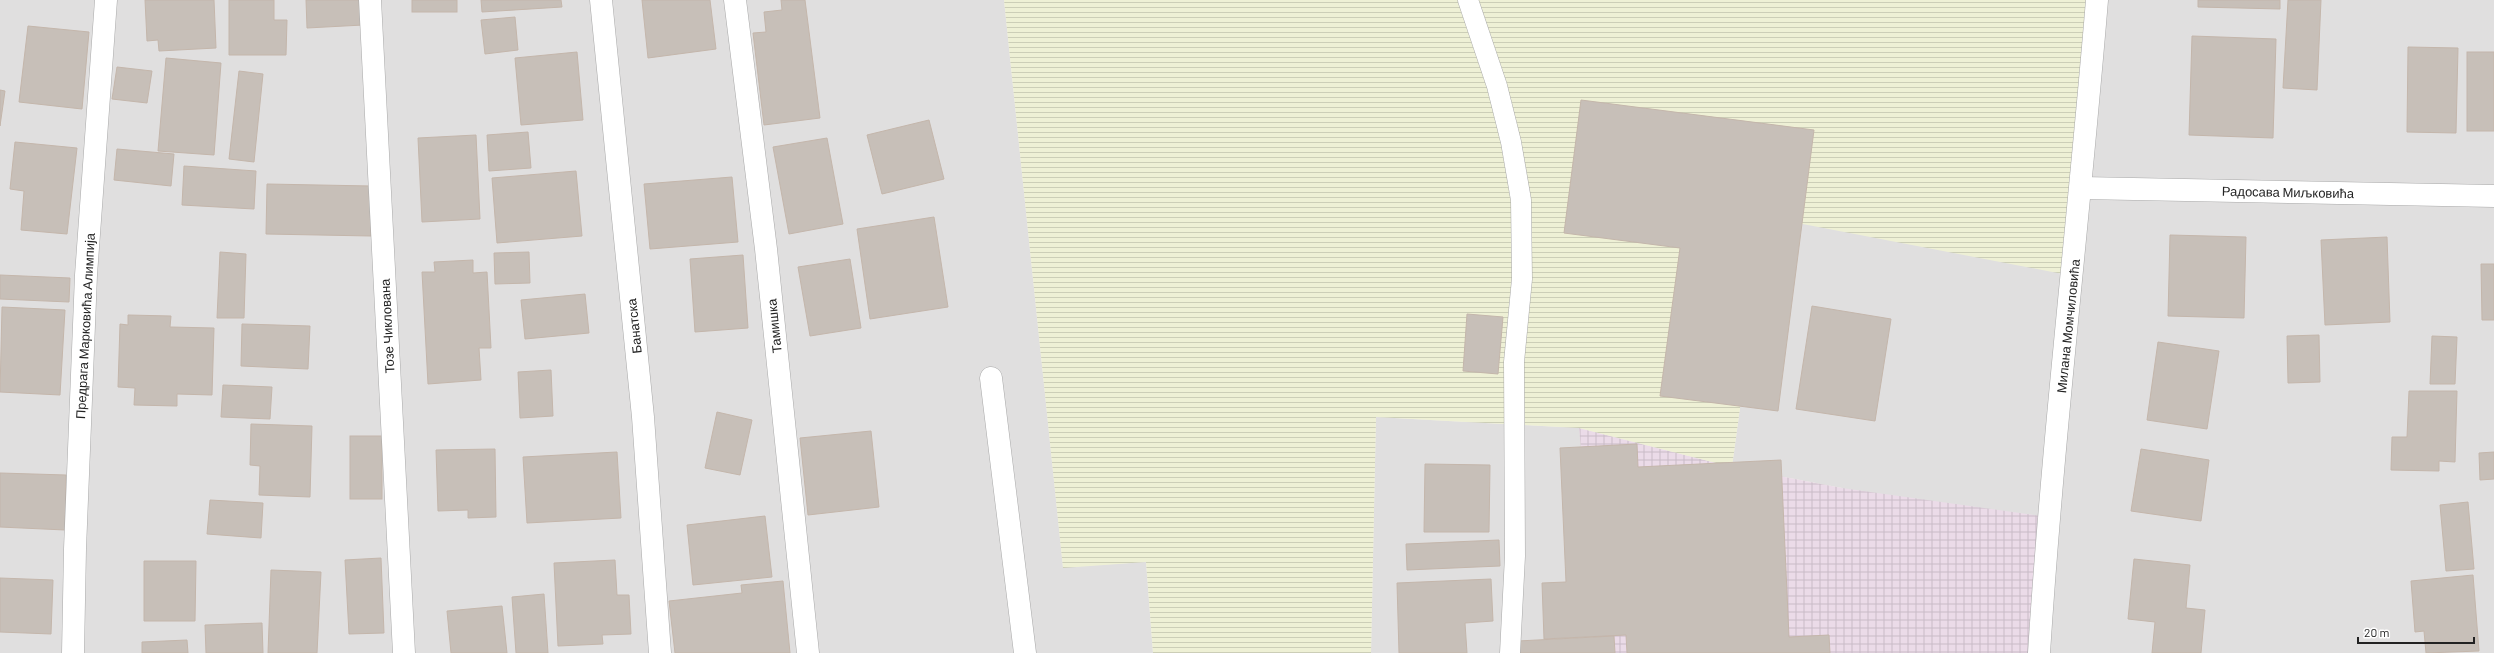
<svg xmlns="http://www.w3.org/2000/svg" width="2494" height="653" font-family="Barlow,sans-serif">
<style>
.residential{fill:#e0dfdf}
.industrial{fill:url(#industrial-grid)}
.farmland{fill:url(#farmland-rules)}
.building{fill:#c7bfb8;stroke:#c4b6ab}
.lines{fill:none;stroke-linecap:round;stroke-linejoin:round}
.lane-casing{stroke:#a9a9a9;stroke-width:21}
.street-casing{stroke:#a9a9a9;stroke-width:23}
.lane{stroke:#fff;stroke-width:20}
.street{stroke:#fff;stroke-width:22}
.labels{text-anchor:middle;stroke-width:3;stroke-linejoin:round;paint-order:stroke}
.street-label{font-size:13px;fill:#222;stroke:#fff}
</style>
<defs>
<pattern id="industrial-grid" width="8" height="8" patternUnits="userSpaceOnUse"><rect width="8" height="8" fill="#ebdbe8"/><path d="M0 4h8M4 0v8" fill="none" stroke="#c9bcc7"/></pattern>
<pattern id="farmland-rules" width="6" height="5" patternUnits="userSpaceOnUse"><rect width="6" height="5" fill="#eef0d5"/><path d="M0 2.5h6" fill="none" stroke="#ccceb7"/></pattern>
</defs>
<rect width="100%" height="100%" fill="#f2efe9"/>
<g class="residential">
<polygon points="0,0 1004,0 1063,567 1146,562 1153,653 0,653"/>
<polygon points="2095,0 2494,0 2494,653 2039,653 1842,488 1732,467 1766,216"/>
<polygon points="1376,417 1579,428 1599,653 1371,653"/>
</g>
<polygon class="industrial" points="1579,428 1732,467 1842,488 2048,517 2039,653 1599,653"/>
<polygon class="farmland" points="1004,0 2097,0 2073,276 1766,217 1732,467 1579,428 1376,417 1371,653 1153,653 1146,562 1063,568"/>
<g class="building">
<polygon points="145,0 214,0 216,48 159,51 158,40 147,41"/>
<polygon points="229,0 274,0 274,20 287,20 286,55 229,55"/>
<polygon points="306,0 361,0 363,25 307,28"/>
<rect x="412" y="0" width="45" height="12"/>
<polygon points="481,0 561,0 562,7 482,12"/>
<polygon points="642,0 710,0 716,49 648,58"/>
<polygon points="781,0 805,0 820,118 764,125 753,33 766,32 764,12 782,10"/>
<polygon points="2198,0 2280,0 2280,9 2198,7"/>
<polygon points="2288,0 2321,0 2317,90 2283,88"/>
<polygon points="515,17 518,50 485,54 481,20"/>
<polygon points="28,26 89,32 82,109 19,102"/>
<polygon points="2192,36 2276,39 2273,138 2189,135"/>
<polygon points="2408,47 2458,48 2456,133 2407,132"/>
<polygon points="577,52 583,120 521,125 515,58"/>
<rect x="2467" y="52" width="27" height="79"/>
<polygon points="166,58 221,63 214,155 158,151"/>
<polygon points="117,67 152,71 147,103 112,99"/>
<polygon points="239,71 263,74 254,162 229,159"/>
<polygon points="0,90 5,91 0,126"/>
<polygon points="1581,100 1814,130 1778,411 1660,396 1680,248 1564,233"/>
<polygon points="929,120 944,179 882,194 867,135"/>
<polygon points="528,132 531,168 489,171 487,135"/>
<polygon points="476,135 480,219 422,222 418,138"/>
<polygon points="827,138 843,224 789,234 773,147"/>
<polygon points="15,142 77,148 67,234 21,230 24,191 10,189"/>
<polygon points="117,149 174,154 171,186 114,180"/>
<polygon points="184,166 256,171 254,209 182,205"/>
<polygon points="576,171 582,236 497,243 492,178"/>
<polygon points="732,177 738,242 650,249 644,184"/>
<polygon points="267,184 371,186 371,236 266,234"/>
<polygon points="934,217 948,307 870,319 857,229"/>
<polygon points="2170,235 2246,237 2244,318 2168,316"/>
<polygon points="2387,237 2390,322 2325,325 2321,240"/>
<polygon points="220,252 246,254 244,318 217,318"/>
<polygon points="529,252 530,283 495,284 494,253"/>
<polygon points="743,255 748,328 695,332 690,259"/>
<polygon points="850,259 861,328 810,336 798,267"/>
<polygon points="473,260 473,273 487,272 491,348 479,348 481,380 428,384 422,272 435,272 434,262"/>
<polygon points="2481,264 2494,264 2494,320 2482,320"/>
<polygon points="0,275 70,278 69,302 0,299"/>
<polygon points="585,294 589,333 525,339 521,300"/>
<polygon points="1812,306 1891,319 1875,421 1796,409"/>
<polygon points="2,307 65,310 60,395 0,392"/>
<polygon points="1467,314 1503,317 1498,374 1463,371"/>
<polygon points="128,315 171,316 170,327 214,328 212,395 177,394 177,406 134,405 135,388 118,387 120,324 128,325"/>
<polygon points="242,324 310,326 308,369 241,366"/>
<polygon points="2319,335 2320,382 2288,383 2287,336"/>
<polygon points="2432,336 2457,337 2455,384 2430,384"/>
<polygon points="2158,342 2219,351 2207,429 2147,420"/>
<polygon points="551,370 553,416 520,418 518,372"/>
<polygon points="223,385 272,387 270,419 221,417"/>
<polygon points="2409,391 2457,391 2455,462 2439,461 2439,471 2391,470 2392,437 2407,437"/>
<polygon points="717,412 752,420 740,475 705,468"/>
<polygon points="251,424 312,426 310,497 259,495 260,466 250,465"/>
<polygon points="871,431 879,507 808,515 800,438"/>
<rect x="350" y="436" width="32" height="63"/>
<polygon points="1637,444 1638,467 1781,460 1789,637 1829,635 1830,653 1627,653 1626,635 1544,639 1542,583 1566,582 1560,448"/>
<polygon points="495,449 496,517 468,518 468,510 438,511 436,450"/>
<polygon points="2141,449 2209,460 2201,521 2131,511"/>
<polygon points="617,452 621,518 527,523 523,457"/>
<polygon points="2494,452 2494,479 2480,480 2479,453"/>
<polygon points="1425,464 1490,465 1489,532 1424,532"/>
<polygon points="0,473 66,475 65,530 0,527"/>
<polygon points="210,500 263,503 261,538 207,534"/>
<polygon points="2468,502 2474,569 2446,571 2440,505"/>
<polygon points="765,516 772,577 693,585 687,525"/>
<polygon points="1499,540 1500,566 1407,570 1406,544"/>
<polygon points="381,558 384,633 349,634 345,560"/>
<polygon points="2134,559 2190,565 2186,608 2205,610 2201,653 2152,653 2155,622 2128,619"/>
<polygon points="615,560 617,595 629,595 631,634 602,635 603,644 558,646 554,563"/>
<polygon points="144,561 196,561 195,621 144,621"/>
<polygon points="271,570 321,572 317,653 268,653"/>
<polygon points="2473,575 2479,651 2426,653 2424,631 2415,632 2411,581"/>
<polygon points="0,578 53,580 51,634 0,632"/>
<polygon points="1491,579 1493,621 1465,623 1467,653 1399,653 1397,583"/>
<polygon points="783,581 790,653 675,653 669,601 742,593 741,585"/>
<polygon points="544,594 548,653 516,653 512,597"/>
<polygon points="502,606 507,653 451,653 447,611"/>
<polygon points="262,623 263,653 206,653 205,625"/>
<polygon points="1614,636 1615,653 1519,653 1518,641"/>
<polygon points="187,640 188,653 142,653 142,642"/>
</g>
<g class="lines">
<g class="lane-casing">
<polyline id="lane" points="1468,0 1497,86 1511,142 1521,200 1522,279 1514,362 1515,556 1510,653"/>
</g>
<g class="street-casing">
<g id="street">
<polyline points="370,0 404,653"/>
<polyline points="601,0 643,417 660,653"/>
<polyline points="735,0 766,249 808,653"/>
<polyline points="2082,188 2494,196"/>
<polyline points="991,378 1025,653"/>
<polyline points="73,653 75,549 86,275 106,0"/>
<path d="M2039,653C2053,435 2079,218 2097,0"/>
</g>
</g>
<use href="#lane" class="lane"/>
<use href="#street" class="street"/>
</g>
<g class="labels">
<g class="street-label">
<text transform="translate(2288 192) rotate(1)" y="5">Радосава Миљковића</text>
<text transform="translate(85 326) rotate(-87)" y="5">Предрага Марковића Алимпија</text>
<text transform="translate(387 326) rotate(-93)" y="5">Тозе Чиклована</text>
<text transform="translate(634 326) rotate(-96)" y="5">Банатска</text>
<text transform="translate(774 326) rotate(-96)" y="5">Тамишка</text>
<text transform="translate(2068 326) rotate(-84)" y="5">Милана Момчиловића</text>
</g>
</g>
<path d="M2358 637v6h116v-6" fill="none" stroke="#222222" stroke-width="2"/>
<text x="2364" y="637" font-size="12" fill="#222222" stroke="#ffffff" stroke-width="3" paint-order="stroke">20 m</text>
</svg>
